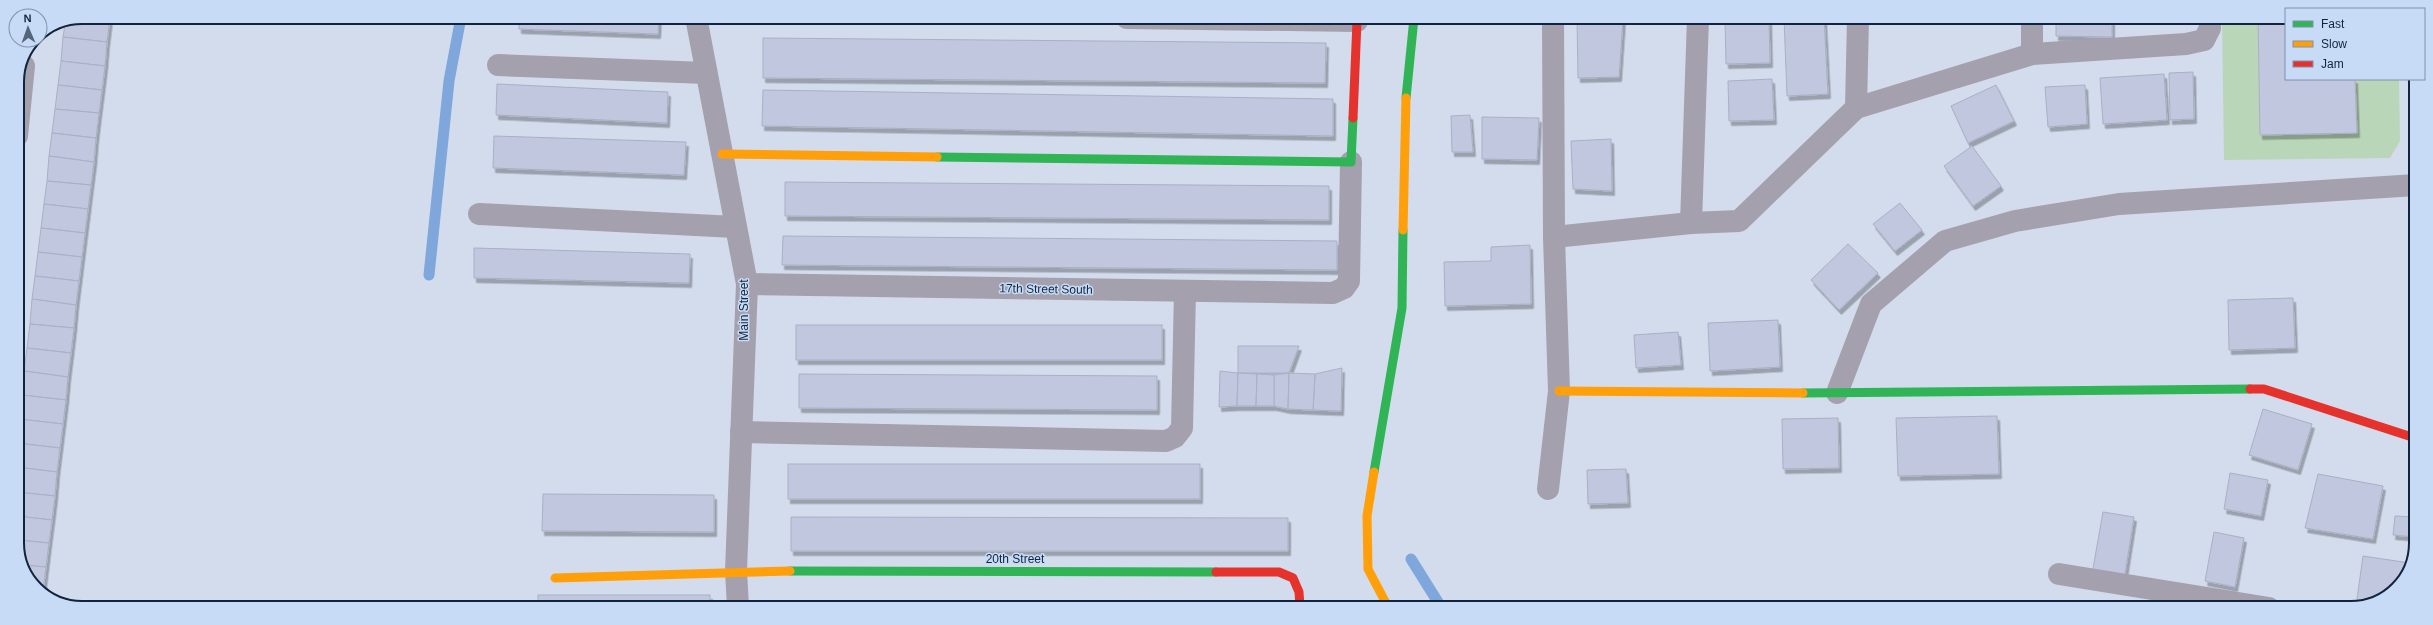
<svg xmlns="http://www.w3.org/2000/svg" width="2433" height="625" font-family="Arial,sans-serif">
<style>
.green{fill:#b9d6b9}
.lines{fill:none;stroke-linecap:round;stroke-linejoin:round}
.stream{stroke:#7fa7db;stroke-width:11}
.building{fill:#c0c7de;stroke:#a9b0c4;filter:url(#shadow)}
.street{stroke:#a4a0ae;stroke-width:22}
.fast{stroke:#30b455;stroke-width:9}
.slow{stroke:#ff9f0a;stroke-width:9}
.jam{stroke:#e5322d;stroke-width:9}
.labels{text-anchor:middle;stroke-width:3;stroke-linejoin:round;paint-order:stroke}
.street-label{font-size:12px;fill:#10243d;stroke:#c7dbf6}
.rim{fill:none;stroke:#10243d;stroke-width:2}
</style>
<defs>
<filter id="shadow"><feDropShadow dx="2.5" dy="4.5" stdDeviation="0" flood-color="#0004"/></filter>
</defs>
<rect width="100%" height="100%" fill="#d2dcec"/>
<polygon class="green" points="2222,18 2286,18 2286,79 2399,79 2400,141 2390,158 2224,160"/>
<g class="lines">
<g class="stream">
<polyline points="429,275 449,81 461,17"/>
<polyline points="1411,559 1441,607"/>
</g>
</g>
<g class="building">
<polygon points="82,17 110,18 107,42 63,37 65,24"/>
<polygon points="519,17 659,17 658,34 519,29"/>
<polygon points="1577,18 1623,18 1619,77 1578,78"/>
<polygon points="1769,18 1770,63 1726,64 1725,20"/>
<polygon points="1784,18 1824,18 1828,94 1787,96"/>
<polygon points="2056,18 2112,18 2112,37 2056,36"/>
<polygon points="2258,18 2286,18 2286,79 2355,79 2357,133 2260,135"/>
<polygon points="63,37 107,42 105,66 61,61"/>
<polygon points="763,38 1326,43 1325,83 763,78"/>
<polygon points="61,61 105,66 102,90 58,85"/>
<polygon points="2193,72 2194,119 2170,120 2169,73"/>
<polygon points="2164,74 2167,120 2103,124 2100,78"/>
<polygon points="1772,79 1774,120 1729,121 1728,81"/>
<polygon points="497,84 668,92 667,123 496,115"/>
<polygon points="58,85 102,90 99,113 55,109"/>
<polygon points="1996,85 2014,121 1968,143 1951,106"/>
<polygon points="2085,85 2087,124 2048,127 2045,87"/>
<polygon points="763,90 1333,99 1333,136 762,126"/>
<polygon points="55,109 99,113 96,138 52,133"/>
<polygon points="1470,115 1473,152 1452,152 1451,116"/>
<polygon points="1482,117 1539,118 1537,160 1482,159"/>
<polygon points="52,133 96,138 94,162 49,156"/>
<polygon points="494,136 686,142 684,175 493,168"/>
<polygon points="1611,139 1612,191 1573,189 1571,141"/>
<polygon points="1972,146 2001,186 1973,206 1944,166"/>
<polygon points="49,156 94,162 91,185 47,181"/>
<polygon points="47,181 91,185 88,209 44,204"/>
<polygon points="785,182 1329,186 1329,220 785,216"/>
<polygon points="1900,203 1922,230 1895,251 1873,224"/>
<polygon points="44,204 88,209 85,233 41,228"/>
<polygon points="41,228 85,233 82,257 38,252"/>
<polygon points="783,236 1337,241 1337,270 782,265"/>
<polygon points="1848,244 1878,273 1839,310 1811,280"/>
<polygon points="1530,245 1531,304 1445,306 1444,262 1491,261 1491,247"/>
<polygon points="474,248 690,254 689,283 474,278"/>
<polygon points="38,252 82,257 79,281 35,276"/>
<polygon points="35,276 79,281 76,305 32,299"/>
<polygon points="2293,298 2295,348 2229,350 2228,300"/>
<polygon points="32,299 76,305 74,328 30,324"/>
<polygon points="1778,320 1780,367 1710,371 1708,323"/>
<polygon points="30,324 74,328 71,353 27,348"/>
<rect x="796" y="325" width="366" height="35"/>
<polygon points="1678,332 1681,365 1636,368 1634,335"/>
<polygon points="1238,346 1299,346 1289,373 1238,373"/>
<polygon points="27,348 71,353 68,377 24,371"/>
<polygon points="1342,368 1341,411 1313,410 1315,374"/>
<polygon points="24,371 68,377 66,400 22,395"/>
<polygon points="1220,371 1238,373 1237,406 1219,407"/>
<polygon points="1238,373 1257,374 1256,406 1237,406"/>
<polygon points="1289,373 1288,409 1274,406 1274,375"/>
<polygon points="1289,373 1315,374 1313,410 1288,409"/>
<polygon points="799,374 1157,376 1157,410 799,408"/>
<polygon points="1257,374 1274,375 1274,406 1256,406"/>
<polygon points="22,395 66,400 63,424 19,419"/>
<polygon points="2263,409 2312,424 2298,470 2249,455"/>
<polygon points="1997,416 1999,474 1898,476 1896,418"/>
<polygon points="1838,418 1839,468 1783,469 1782,419"/>
<polygon points="19,419 63,424 60,448 17,443"/>
<polygon points="17,443 60,448 57,472 17,467"/>
<rect x="788" y="464" width="412" height="35"/>
<polygon points="17,467 57,472 55,496 17,492"/>
<polygon points="1626,469 1628,503 1588,504 1587,470"/>
<polygon points="2230,473 2268,480 2261,516 2224,509"/>
<polygon points="2318,474 2383,486 2373,539 2305,528"/>
<polygon points="17,492 55,496 52,520 17,516"/>
<polygon points="543,494 714,495 714,532 542,531"/>
<polygon points="2103,512 2134,517 2124,580 2092,574"/>
<polygon points="17,516 52,520 49,543 18,540"/>
<polygon points="2395,516 2415,517 2415,537 2393,535"/>
<polygon points="791,517 1288,518 1288,551 791,551"/>
<polygon points="2214,532 2244,538 2235,587 2205,581"/>
<polygon points="18,540 49,543 46,567 24,565 18,552"/>
<polygon points="2363,556 2410,563 2394,592 2356,606"/>
<polygon points="24,565 46,567 43,592 33,586"/>
<rect x="538" y="595" width="172" height="12"/>
<polygon points="795,604 1269,605 1269,607 795,607"/>
</g>
<g class="lines">
<g class="street">
<polyline points="696,17 747,284 736,571 738,607"/>
<polyline points="1127,18 1357,21 1357,18"/>
<polyline points="2032,54 2032,18"/>
<polyline points="498,65 706,73"/>
<polyline points="1856,108 1858,18"/>
<polyline points="17,136 24,66"/>
<polyline points="479,214 735,227"/>
<polyline points="1691,223 1698,18"/>
<polyline points="1554,237 1691,223 1739,221 1856,108 2032,54 2186,44 2204,40 2210,28 2210,18"/>
<polyline points="747,284 1333,293 1344,288 1349,281 1351,162"/>
<polyline points="1837,393 1871,304 1945,241 2015,221 2119,204 2416,185"/>
<polyline points="741,432 1166,441 1175,437 1182,428 1185,291"/>
<polyline points="1548,489 1559,391 1554,237 1553,18"/>
<polyline points="2059,574 2269,608"/>
</g>
<g class="fast">
<polyline points="1406,98 1414,18"/>
<polyline points="937,157 1351,162 1353,118"/>
<polyline points="1803,393 2250,389"/>
<polyline points="1374,472 1402,308 1403,230"/>
<polyline points="790,571 1216,572"/>
</g>
<g class="slow">
<polyline points="722,154 937,157"/>
<polyline points="1403,230 1406,98"/>
<polyline points="1559,391 1803,393"/>
<polyline points="1374,472 1367,516 1368,569 1388,607"/>
<polyline points="555,578 790,571"/>
</g>
<g class="jam">
<polyline points="1353,118 1357,21"/>
<polyline points="2250,389 2264,389 2415,438"/>
<polyline points="1216,572 1279,572 1293,578 1299,592 1300,607"/>
</g>
</g>
<g class="labels">
<g class="street-label">
<text transform="translate(1046 289) rotate(1)" y="4">17th Street South</text>
<text transform="translate(744 310) rotate(-90)" y="4">Main Street</text>
<text x="1015" y="563">20th Street</text>
</g>
</g>
<path d="M0 0H2433V625H0ZM82 24H2351A58 58 0 0 1 2409 82V543A58 58 0 0 1 2351 601H82A58 58 0 0 1 24 543V82A58 58 0 0 1 82 24Z" fill="#c7dbf6" fill-rule="evenodd"/>
<path class="rim" d="M82 24H2351A58 58 0 0 1 2409 82V543A58 58 0 0 1 2351 601H82A58 58 0 0 1 24 543V82A58 58 0 0 1 82 24Z"/>
<rect x="2285" y="8" width="140" height="72" fill="#c7dbf6" stroke="#7e92ac"/>
<rect x="2293" y="21" width="20" height="6" fill="#30b455" stroke="#7e92ac"/>
<text x="2321" y="28" font-size="12" fill="#10243d">Fast</text>
<rect x="2293" y="41" width="20" height="6" fill="#ff9f0a" stroke="#7e92ac"/>
<text x="2321" y="48" font-size="12" fill="#10243d">Slow</text>
<rect x="2293" y="61" width="20" height="6" fill="#e5322d" stroke="#7e92ac"/>
<text x="2321" y="68" font-size="12" fill="#10243d">Jam</text>
<g transform="translate(28 28) rotate(358)"><circle r="19" fill="#c7dbf6" stroke="#7e92ac"/>
<path d="M0-3L7 15L0 10L-7 15Z" fill="#54647a"/>
<text y="-6" font-size="11" font-weight="bold" text-anchor="middle" fill="#10243d">N</text>
</g>
</svg>
